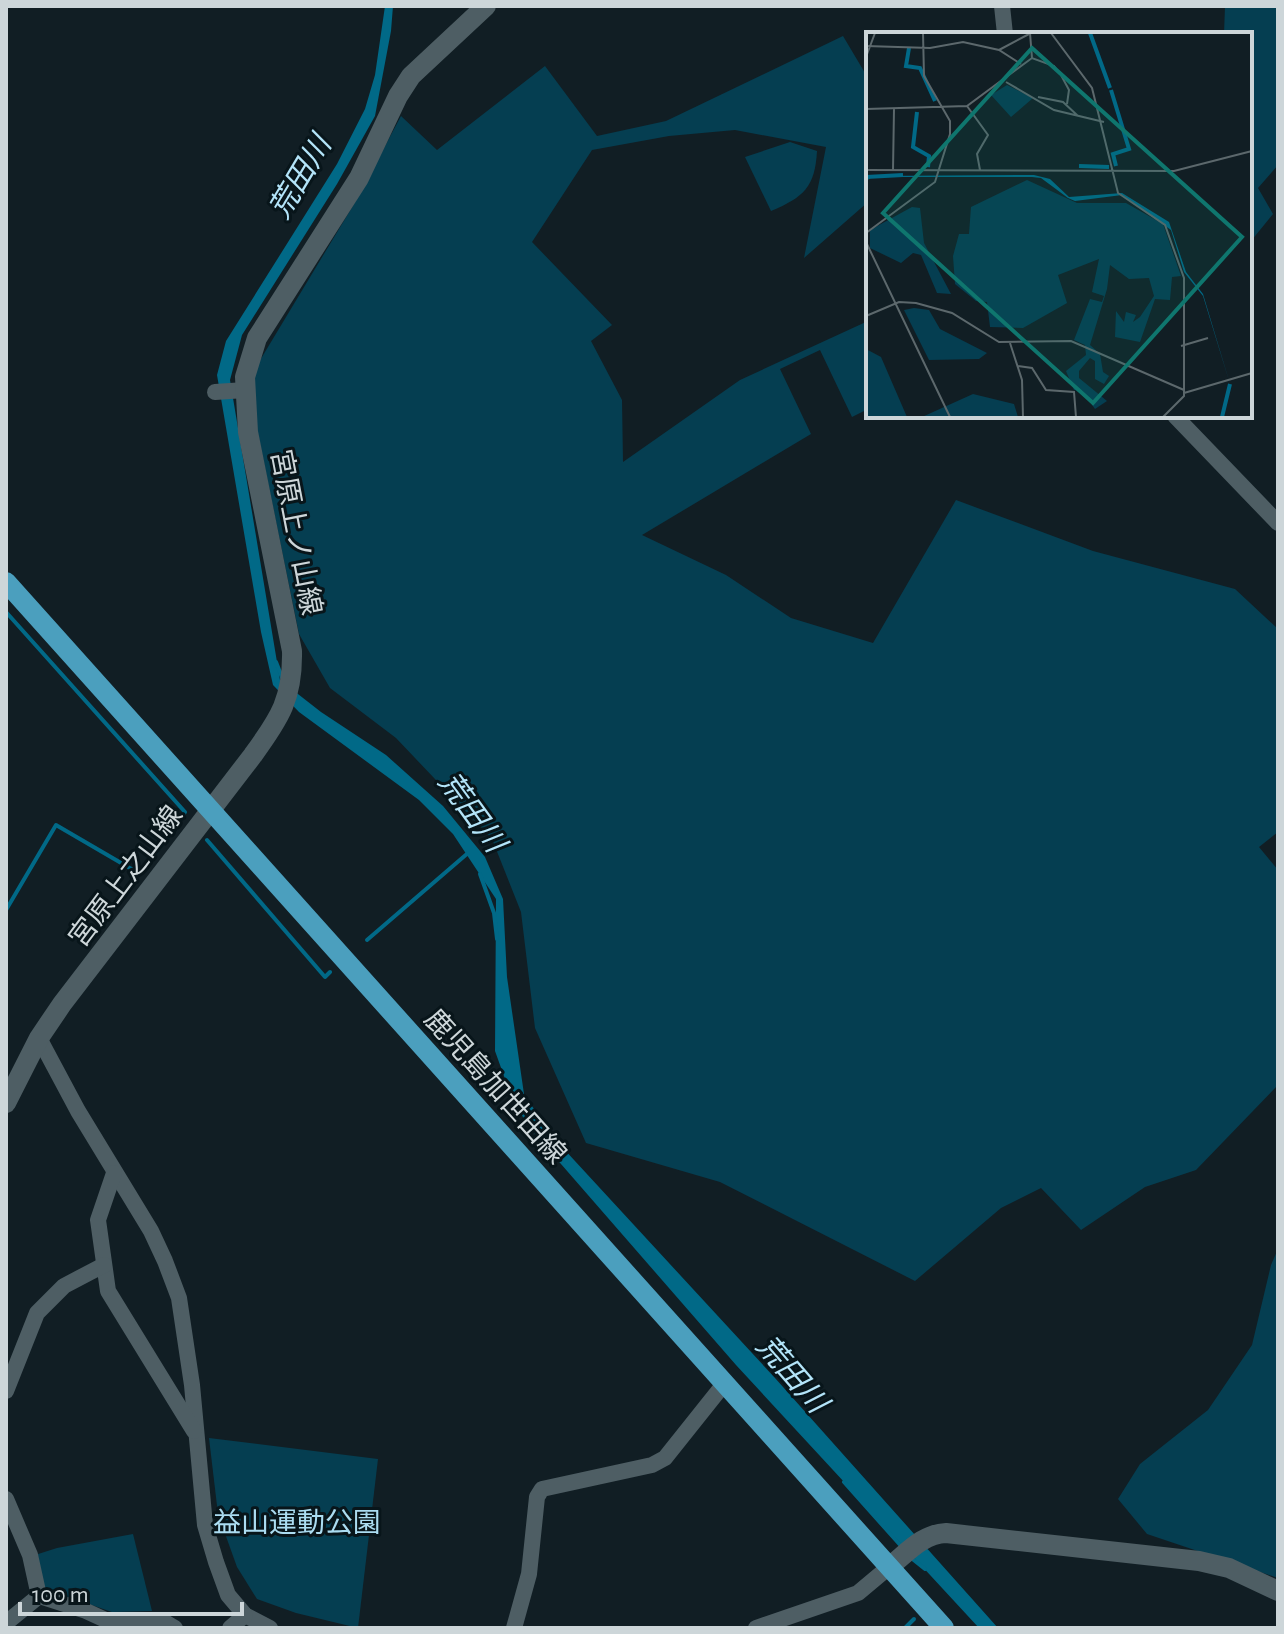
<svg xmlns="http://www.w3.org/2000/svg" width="1284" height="1634" font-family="'Alegreya Sans','Noto Sans JP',sans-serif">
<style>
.green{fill:#053e51}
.water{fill:#016987}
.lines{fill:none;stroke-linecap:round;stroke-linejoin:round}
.stream{stroke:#016987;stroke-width:4}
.minor{stroke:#4e5e64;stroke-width:16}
.tertiary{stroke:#4e5e64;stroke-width:20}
.primary{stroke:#4b9fbe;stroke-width:20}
.labels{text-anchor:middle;stroke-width:6;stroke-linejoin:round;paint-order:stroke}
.street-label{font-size:28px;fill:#cdd6d9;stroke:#08151a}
.park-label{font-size:28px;fill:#abdcf1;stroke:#08151a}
.water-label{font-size:30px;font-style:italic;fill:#b3e4f9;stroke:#08151a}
.inset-river{fill:none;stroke:#016987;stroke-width:4}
.inset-road{fill:none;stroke:#5c686c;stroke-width:2}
.view{fill:#0f766e;fill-opacity:0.15;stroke:#0f766e;stroke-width:4}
.inset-edge{fill:none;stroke:#cdd6d9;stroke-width:4}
</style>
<rect width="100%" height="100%" fill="#111e24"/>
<g class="green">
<polygon points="1225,6 1278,6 1278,165 1258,188 1273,214 1251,241 1250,34 1224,34"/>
<polygon points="843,36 868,78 868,202 804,258 826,147 735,130 669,136 592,150 532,242 612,325 591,341 622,400 623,462 740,380 868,321 868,409 852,417 820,350 780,369 811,434 642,535 726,575 791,618 873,643 956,500 1093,551 1235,589 1278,629 1278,832 1259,847 1278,870 1278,1085 1196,1170 1145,1187 1081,1230 1041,1188 1001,1208 915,1281 720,1182 586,1143 535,1028 521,912 492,839 396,738 330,688 299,634 249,390 253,372 354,204 401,116 437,150 545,66 597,136 666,121"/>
<path d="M790,142L817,151C815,187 804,197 771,211L745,157Z"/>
<polygon points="1278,1249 1278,1578 1147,1534 1118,1499 1140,1464 1208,1410 1252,1345 1271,1265"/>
<polygon points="209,1438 378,1459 358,1628 296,1613 257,1599 237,1567 218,1514"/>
<polygon points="133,1534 152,1611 112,1612 42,1588 35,1555 57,1548"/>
</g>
<polygon class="water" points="385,6 393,6 391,31 375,116 337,184 242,335 230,380 280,680 321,712 386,755 443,806 485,857 503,899 507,977 524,1094 551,1135 775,1378 998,1628 979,1628 736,1365 534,1133 514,1104 495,1051 496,899 453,834 419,800 299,712 273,685 261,632 217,375 226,341 337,164 365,109 375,75"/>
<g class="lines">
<g class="stream">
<polyline points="6,612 185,812 140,874 56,825 6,910"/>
<polyline points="276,662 283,680"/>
<polyline points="207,840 325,977 330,972"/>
<polyline points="480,874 494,913 497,939"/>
<polyline points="367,940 468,853"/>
<polyline points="844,1482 902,1547"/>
<polyline points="910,1557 925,1569"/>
<polyline points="905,1628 914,1619"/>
</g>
<g class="minor">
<polyline points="1002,6 1005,34"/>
<polyline points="215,392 245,390"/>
<polyline points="1175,416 1278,523"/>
<polyline points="39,1038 78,1111 151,1231 165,1261 179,1298 192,1385 205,1525 216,1562 228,1595 245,1615 270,1628"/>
<polyline points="114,1173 98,1220 108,1291 194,1431"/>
<polyline points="6,1391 37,1313 64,1286 104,1265"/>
<polyline points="6,1499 30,1555 39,1596 86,1611 110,1622 165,1622 175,1628"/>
<polyline points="6,1623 39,1596"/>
<polyline points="230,1628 245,1615"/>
<polyline points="514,1628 529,1574 537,1497 542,1489 652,1465 665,1458 724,1384"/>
<polyline points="756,1628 858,1593 889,1567"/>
</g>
<g class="tertiary">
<path d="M6,1103L39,1038L62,1004L253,755C280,718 293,698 292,651L248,432L245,377L257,338L359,178L398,96L411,76L486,6"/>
<path d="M889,1567C907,1553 922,1534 946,1533L1199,1561L1229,1568L1278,1591"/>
</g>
<polyline class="primary" points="6,582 944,1628"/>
</g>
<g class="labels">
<g class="street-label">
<text transform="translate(297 532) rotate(79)" y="10">宮原上ノ山線</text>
<text transform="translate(125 876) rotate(-53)" y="10">宮原上之山線</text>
<text transform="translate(496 1086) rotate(48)" y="10">鹿児島加世田線</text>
</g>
<g class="park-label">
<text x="297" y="1532">益山運動公園</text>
</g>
<g class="water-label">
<text transform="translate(300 177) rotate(-59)" y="10">荒田川</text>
<text transform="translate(472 812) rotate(54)" y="10">荒田川</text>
<text transform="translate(792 1374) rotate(49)" y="10">荒田川</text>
</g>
</g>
<g transform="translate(866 32)">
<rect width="386" height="386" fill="#111e24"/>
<path d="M141,53L167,66L145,85L125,63ZM161,148L211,171H260L297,192L315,244L306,245L304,268L289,267L274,310L249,305L250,279L258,290L260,280L270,283L267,290L274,285L288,264L283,246L263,247L244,233L241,257L224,313L234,322L237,340L243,344L238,352L229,347V329L224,326L213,339V346L241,369L229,377L216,359L208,358L200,339L220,323L219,313L208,308L224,267L236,270L238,264L226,260L233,227L192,243L201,271L157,296L124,295L121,270L110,269L89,252L87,224L93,202H103L105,175ZM46,175L54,176L58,211L85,262L71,261L55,223L47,221L35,231L4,216V198ZM48,276L63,278L74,297L121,321L113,327L63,328L38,278ZM0,317L15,325L41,385H0ZM107,362L148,372L152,385H56Z" fill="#053e51"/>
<path d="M168,143L184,147L203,165L256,161L303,190L320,240L337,262L364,352L337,264L318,240L305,198L256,163L209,169L202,166L175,146L166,145H5L0,150L5,144Z" fill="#016987"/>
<path class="inset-river" d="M224,1L244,56M43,16L40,34L54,36L69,69M245,58L263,117L247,122L250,134M51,80L47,115L63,124L62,135M213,134L243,135M0,145L37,143M356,385L364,352"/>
<path class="inset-road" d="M164,1L166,26M185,1L226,56L252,161L299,193L318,246V364L297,385M0,14L64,16L97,10L133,18L155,32M133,18L165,1M0,25L9,1M140,50L188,78L238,90M172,65L197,70L212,84M101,74L122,103L111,122L114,138M0,77L101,74L166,26L188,34L195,43L203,58L201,72M0,138L308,139L386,119M27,138L28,77M0,201L69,150L84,102V89L58,44L57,1M0,210L84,385M0,284L33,270L50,271L86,281L133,310L205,309L318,358M144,311L156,348L157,385M315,314L342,306M152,334L166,336L180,358L208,360L210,385M318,361L386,341"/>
<path class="view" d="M166,16L376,205L227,371L17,181Z"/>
<rect width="386" height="386" class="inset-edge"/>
</g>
<rect width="1284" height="1634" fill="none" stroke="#cdd6d9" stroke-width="16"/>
<path d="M20 1602v12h222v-12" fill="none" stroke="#cdd6d9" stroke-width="4"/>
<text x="32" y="1602" font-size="24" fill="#cdd6d9" stroke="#08151a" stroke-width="6" paint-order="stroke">100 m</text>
</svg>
